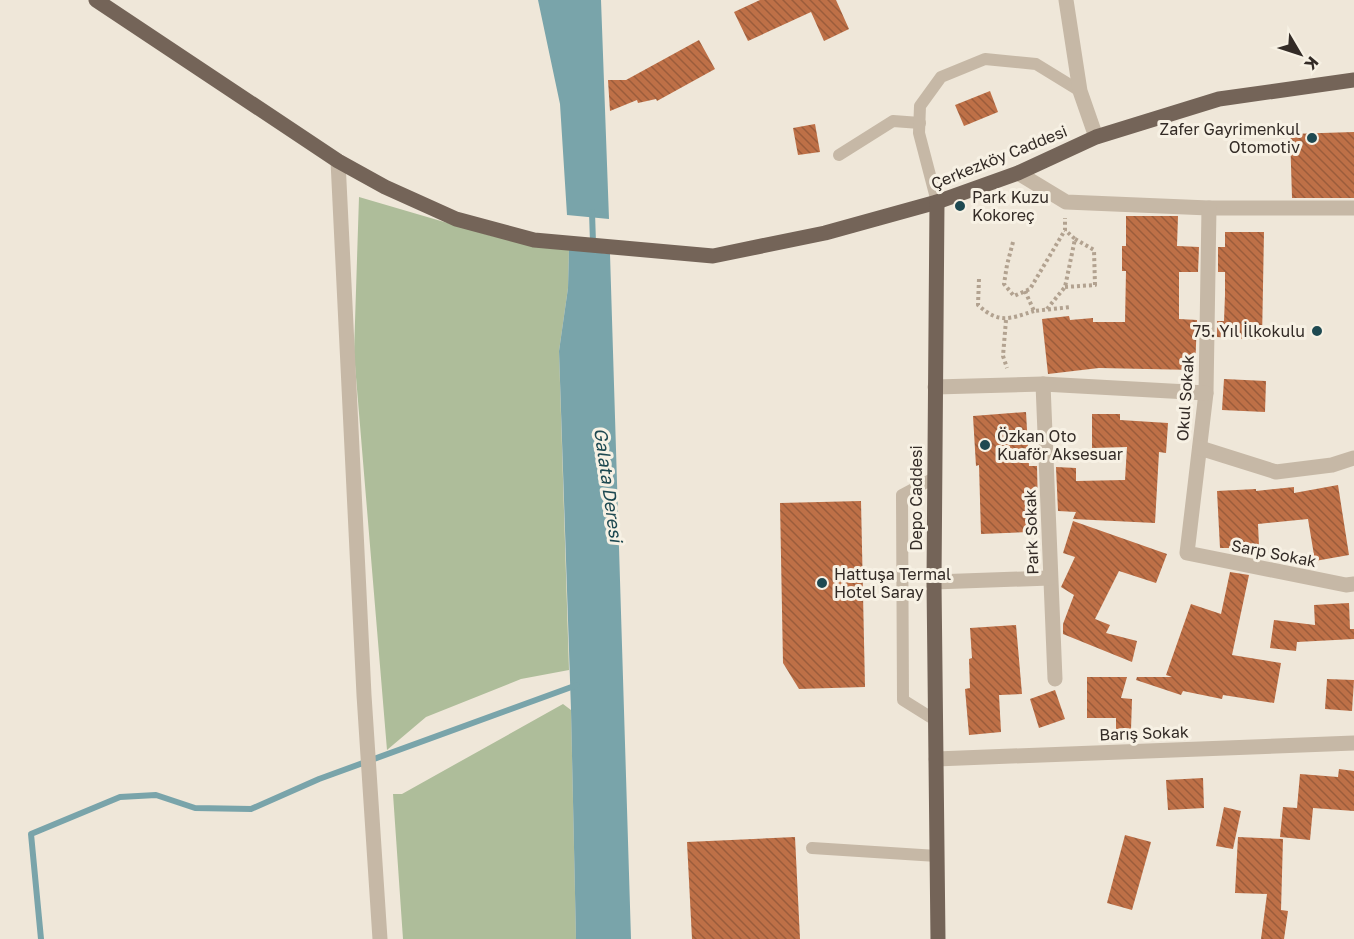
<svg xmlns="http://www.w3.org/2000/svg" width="1354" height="939" font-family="'Golos Text',sans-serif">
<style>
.grass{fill:#aebd9a}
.water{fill:#79a4aa}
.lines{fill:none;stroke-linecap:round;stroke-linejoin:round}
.stream{stroke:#79a4aa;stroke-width:6}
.building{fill:url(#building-back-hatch)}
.path{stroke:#b2a290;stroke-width:4;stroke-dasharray:3 3;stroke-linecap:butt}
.service{stroke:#c6b8a6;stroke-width:12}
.minor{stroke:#c6b8a6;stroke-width:15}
.tertiary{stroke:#c6b8a6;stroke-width:15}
.primary{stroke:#746458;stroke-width:15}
.poi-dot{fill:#1e4951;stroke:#f7f1e4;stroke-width:2}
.labels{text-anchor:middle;stroke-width:6;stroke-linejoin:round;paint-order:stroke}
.poi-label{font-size:16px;fill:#332b26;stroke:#f7f1e4;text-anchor:start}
.street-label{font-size:16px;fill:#332b26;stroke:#f7f1e4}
.water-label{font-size:18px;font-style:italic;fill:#1e4951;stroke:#f7f1e4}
</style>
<defs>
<pattern id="building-back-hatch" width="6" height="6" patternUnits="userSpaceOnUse" patternTransform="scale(1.5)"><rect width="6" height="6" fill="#be7047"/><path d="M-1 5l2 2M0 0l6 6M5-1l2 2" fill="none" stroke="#9b5c3b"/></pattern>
</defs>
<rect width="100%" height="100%" fill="#efe7d9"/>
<g class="grass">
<polygon points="359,197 492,236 569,249 568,288 559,351 569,670 521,679 426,717 387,750 354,353"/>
<polygon points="563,704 571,710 576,939 403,939 393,794 402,794"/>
</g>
<g class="water">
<polygon points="538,0 601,0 609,219 567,215 560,104"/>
<polygon points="569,249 610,254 631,939 576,939 571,710 559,351 568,288"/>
</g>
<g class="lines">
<g class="stream">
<polyline points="592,212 593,243"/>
<polyline points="41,939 31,834 120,797 156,795 195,808 251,809 319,779 577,685"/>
</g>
</g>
<g class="building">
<polygon points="760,0 836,0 849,29 824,41 811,12 748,41 734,12"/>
<polygon points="699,40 715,69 657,101 656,99 638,103 637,100 610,111 608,80 626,80"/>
<polygon points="990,91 998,112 964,126 955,105"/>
<polygon points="815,124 820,152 798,155 793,128"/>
<polygon points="1354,132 1354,198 1292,198 1290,134"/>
<polygon points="1126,216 1178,216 1177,246 1199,247 1198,272 1179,272 1179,319 1197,320 1195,370 1099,368 1048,374 1042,319 1069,316 1070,320 1093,318 1093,322 1125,322 1126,271 1122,271 1122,246 1126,246"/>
<polygon points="1225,232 1264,232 1262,340 1217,337 1217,321 1224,321 1225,295 1225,272 1218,272 1218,247 1225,247"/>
<polygon points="1224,379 1266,381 1265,412 1222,410"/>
<polygon points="1026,412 1029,466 1037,466 1038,510 1029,510 1030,532 981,534 979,465 976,466 973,416"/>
<polygon points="1092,414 1120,414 1120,420 1168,423 1166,453 1159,452 1155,523 1073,519 1076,512 1058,511 1056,467 1076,468 1076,481 1125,480 1127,447 1092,448"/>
<polygon points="1338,485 1349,555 1315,561 1308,519 1258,524 1259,546 1255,547 1253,556 1234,553 1235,548 1220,548 1217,491 1256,489 1256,491 1294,487 1294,493"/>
<polygon points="861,501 865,687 799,689 783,663 780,503"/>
<polygon points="1073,521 1167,554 1156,583 1119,571 1095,619 1110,625 1106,633 1137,641 1132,662 1063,634 1063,624 1074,595 1061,587 1075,557 1063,553"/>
<polygon points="1230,572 1249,575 1232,655 1281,663 1274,703 1223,695 1222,699 1183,691 1181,695 1136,680 1137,677 1172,677 1166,675 1191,604 1221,614"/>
<polygon points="1349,603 1350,629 1354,629 1354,639 1297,642 1296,651 1270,648 1274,620 1315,625 1314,605"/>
<polygon points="1016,625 1022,694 999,695 1001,732 969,735 965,689 970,688 969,659 972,658 970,628"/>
<polygon points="1087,677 1127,677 1121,698 1132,699 1131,730 1116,729 1116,718 1087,718"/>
<polygon points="1327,679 1354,680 1352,711 1325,709"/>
<polygon points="1055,690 1065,719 1039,728 1030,699"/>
<polygon points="1339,769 1354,771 1354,811 1313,808 1310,840 1280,837 1283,807 1297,808 1300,774 1338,777"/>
<polygon points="1203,778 1204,808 1168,810 1166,780"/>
<polygon points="1224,807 1241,811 1233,849 1216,846"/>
<polygon points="1125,835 1151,842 1132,910 1107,903"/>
<polygon points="795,837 800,939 692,939 687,842"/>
<polygon points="1238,837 1283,839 1281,910 1288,911 1284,939 1261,939 1267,894 1235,893"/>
</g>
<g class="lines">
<g class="path">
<polyline points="1013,242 1007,265 1004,284 1014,296 1030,289 1065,230 1065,218"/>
<path d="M979,279L978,305C999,324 1009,319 1034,311"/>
<polyline points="1065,287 1095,285 1094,250 1075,239"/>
<polyline points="1025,291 1034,311 1071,307"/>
<polyline points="1047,309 1065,287 1075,239 1065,230"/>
<polyline points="1006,320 1003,356 1007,368"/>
</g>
<g class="service">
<polyline points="839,155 893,121 920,123"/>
<polyline points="937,202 919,133 920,106 941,77 985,59 1036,64 1080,91"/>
<polyline points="934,478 902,495 903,700 935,720"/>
<polyline points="812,848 937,856"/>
</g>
<g class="minor">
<polyline points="1066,0 1080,91 1096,137"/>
<polyline points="1018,173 1066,202 1209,208 1354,208"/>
<polyline points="1209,208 1206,393 1187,553 1346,585 1354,584"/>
<polyline points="1043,384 1055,679"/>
<polyline points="935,387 1043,384 1206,393"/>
<polyline points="1200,448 1276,472 1332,465 1354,458"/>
<polyline points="934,582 1050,578"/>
<polyline points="936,759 1354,743"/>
</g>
<polyline class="tertiary" points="338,161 364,695 380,939"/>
<g class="primary">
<polyline points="96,0 338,161 385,187 456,219 534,240 713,256 825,233 937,202 1018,173 1096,137 1219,99 1354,80"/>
<polyline points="937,202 934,582 938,939"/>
</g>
</g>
<g class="poi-dot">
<circle cx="1312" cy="138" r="6"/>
<circle cx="960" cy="206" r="6"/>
<circle cx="1317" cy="331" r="6"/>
<circle cx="985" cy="445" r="6"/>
<circle cx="822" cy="583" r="6"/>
</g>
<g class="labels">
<g class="poi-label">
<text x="1300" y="135" text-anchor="end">Zafer Gayrimenkul<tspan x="1300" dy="18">Otomotiv</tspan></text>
<text x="972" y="203">Park Kuzu<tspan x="972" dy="18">Kokoreç</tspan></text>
<text x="1305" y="337" text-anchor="end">75. Yıl İlkokulu</text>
<text x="997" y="442">Özkan Oto<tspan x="997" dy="18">Kuaför Aksesuar</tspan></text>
<text x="834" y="580">Hattuşa Termal<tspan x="834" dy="18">Hotel Saray</tspan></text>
</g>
<g class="street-label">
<text transform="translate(999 157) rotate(-22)" y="6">Çerkezköy Caddesi</text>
<text transform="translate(1185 398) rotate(-86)" y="6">Okul Sokak</text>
<text transform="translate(916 498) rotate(-90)" y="6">Depo Caddesi</text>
<text transform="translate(1031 532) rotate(-92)" y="6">Park Sokak</text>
<text transform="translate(1274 553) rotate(11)" y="6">Sarp Sokak</text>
<text transform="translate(1144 733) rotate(-2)" y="6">Barış Sokak</text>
</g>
<g class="water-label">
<text transform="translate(608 485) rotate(82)" y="6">Galata Deresi</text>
</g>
</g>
<g transform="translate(1300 54) rotate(129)" stroke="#f7f1e4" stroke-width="4.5" paint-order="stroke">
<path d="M0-4.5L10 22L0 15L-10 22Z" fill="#332b26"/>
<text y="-9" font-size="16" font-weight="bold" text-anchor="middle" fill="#332b26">K</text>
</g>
</svg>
